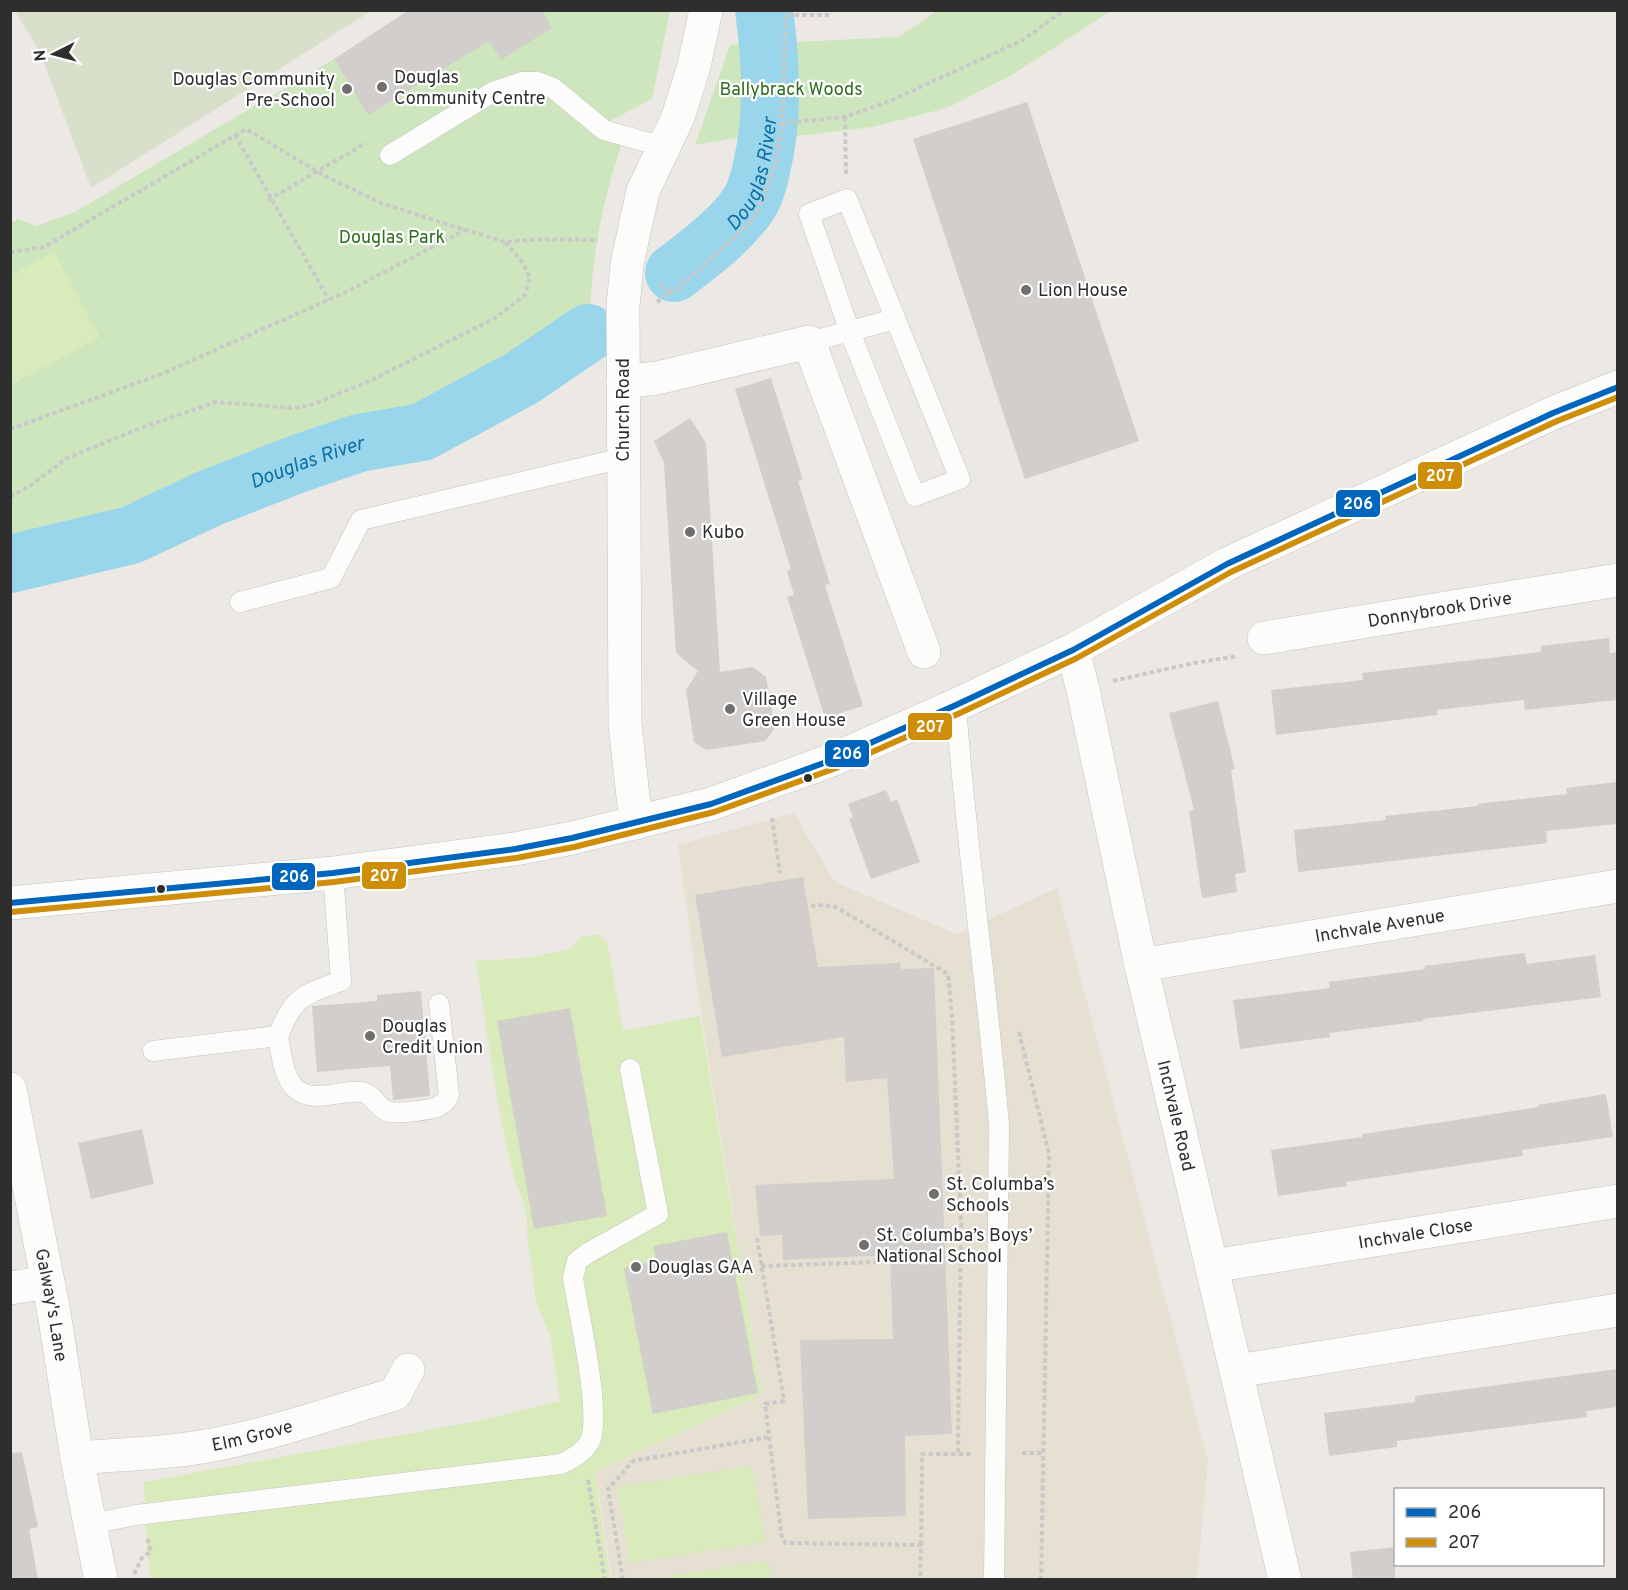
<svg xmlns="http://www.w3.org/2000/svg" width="1628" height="1590" font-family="Overpass,sans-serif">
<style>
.education{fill:#e6e0d3}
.green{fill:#cee6be}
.cemetery{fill:#d8e0cc}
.pitch{fill:#d9eabb}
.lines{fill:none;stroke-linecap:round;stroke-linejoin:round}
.river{stroke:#99d6ec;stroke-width:58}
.building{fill:#d1cecb}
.lane-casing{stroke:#c5c4c5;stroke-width:21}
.street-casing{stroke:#c5c4c5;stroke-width:34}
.secondary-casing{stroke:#c5c4c5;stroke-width:34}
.path{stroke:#c9c9c8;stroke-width:4;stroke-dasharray:4.5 3;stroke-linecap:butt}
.lane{stroke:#fcfcfb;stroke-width:20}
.street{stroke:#fcfcfb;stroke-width:33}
.secondary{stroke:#fcfcfb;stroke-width:33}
.bus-1-casing{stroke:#fff;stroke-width:10}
.bus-2-casing{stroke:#fff;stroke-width:10}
.bus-1{stroke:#0065bd;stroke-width:6}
.bus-2{stroke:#cf8e09;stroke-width:6}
.poi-dot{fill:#706f6e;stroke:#fff;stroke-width:2}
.bus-dot{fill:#2e2e2e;stroke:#fff;stroke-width:2}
.labels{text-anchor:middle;stroke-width:4.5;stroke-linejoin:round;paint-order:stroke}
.poi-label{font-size:18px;fill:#2e2e2e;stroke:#fff;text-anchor:start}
.park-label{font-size:18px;fill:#2c6e1b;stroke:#fff}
.street-label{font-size:18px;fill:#2e2e2e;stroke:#fff}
.water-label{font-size:20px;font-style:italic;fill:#0d6fa3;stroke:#fff}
.line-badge{stroke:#fff;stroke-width:2}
.badge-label{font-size:16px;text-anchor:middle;font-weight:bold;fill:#fff}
</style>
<rect width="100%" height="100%" fill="#ece8e4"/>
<polygon class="education" points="794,813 835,882 957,934 1057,888 1208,1461 1197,1579 612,1579 595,1472 762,1394 698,994 678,845"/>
<g class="green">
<polygon points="938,10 1111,11 1010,76 947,108 872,127 797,136 736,138 695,145 730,45 899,37"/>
<path d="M409,11H670L652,99L608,122L621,146C602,203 590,263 590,324L565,346L438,421L183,484L11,547V223L18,219L36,226L75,212L334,59Z"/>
</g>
<polygon class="cemetery" points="15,11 371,11 91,188 40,52"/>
<g class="pitch">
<polygon points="54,252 100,337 11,385 11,275"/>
<path d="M599,935L607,941L623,1031L700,1016L762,1394L595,1472L610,1579H151L147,1551L144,1482L478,1421L560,1401L550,1335L536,1302L527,1232C530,1210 516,1188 511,1166C495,1098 487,1029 476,961L527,958L570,949L582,936Z"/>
<polygon points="752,1466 765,1542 630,1563 618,1487"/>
<polygon points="768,1561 771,1579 652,1579"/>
</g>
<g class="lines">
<g class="river">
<path id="s1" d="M674,273C700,253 729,232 748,205C756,194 759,179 762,166C774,115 771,62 764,10"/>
<path id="s2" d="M10,564L131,535L210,498L300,463L359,443L422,432L522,378L588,333"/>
</g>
</g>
<g class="building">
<polygon points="409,10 542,10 552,28 501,60 489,41 368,115 334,59"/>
<polygon points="1027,102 1139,441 1025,479 913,139"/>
<polygon points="771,378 803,480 798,481 830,584 825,585 863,706 825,718 787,597 794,595 787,571 791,569 735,389"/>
<polygon points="690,418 706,443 720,672 753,667 766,677 775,728 765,741 706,750 694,742 686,690 698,671 676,653 664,463 654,441"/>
<polygon points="1609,638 1610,653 1617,652 1617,700 1525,710 1524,700 1437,710 1437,715 1276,735 1271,690 1363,680 1362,673 1541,652 1541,646"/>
<polygon points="1218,701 1235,769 1231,770 1246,872 1235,874 1237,892 1202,898 1189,811 1194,810 1169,713"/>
<polygon points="1617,782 1617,824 1546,831 1547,843 1298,872 1294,830 1386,820 1385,816 1478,806 1477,804 1567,794 1566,788"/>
<polygon points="886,790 891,802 897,799 920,862 871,879 849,819 853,817 848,804"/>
<polygon points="803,877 818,967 900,963 901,969 934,968 952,1434 905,1436 906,1516 808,1519 800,1340 893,1339 890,1255 783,1260 782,1235 760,1236 755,1185 894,1179 887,1078 846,1082 844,1037 722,1057 695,895"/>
<polygon points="1525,953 1527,964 1595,955 1601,997 1423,1019 1423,1021 1329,1033 1330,1037 1240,1049 1233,1000 1330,988 1329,982 1425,969 1425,966"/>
<polygon points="421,991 430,1096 393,1100 390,1066 317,1072 312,1006 377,1001 377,995"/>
<polygon points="570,1008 607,1216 534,1229 497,1021"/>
<polygon points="1606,1094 1613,1137 1522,1150 1523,1156 1346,1182 1347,1186 1278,1196 1271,1150 1362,1137 1362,1134 1450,1121 1538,1107 1538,1105"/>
<polygon points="142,1129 154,1184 91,1199 78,1143"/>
<polygon points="727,1232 758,1393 653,1414 624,1268 656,1261 653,1246"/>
<polygon points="1617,1369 1617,1407 1586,1411 1587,1417 1397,1441 1397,1447 1329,1456 1324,1413 1415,1402 1415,1396"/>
<polygon points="22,1452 38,1527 29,1529 38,1580 10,1580 10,1453"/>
<polygon points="1395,1547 1395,1580 1353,1580 1350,1552"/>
</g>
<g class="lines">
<g class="lane-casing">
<g id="lane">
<polyline points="390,155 493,92 522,82 538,82 553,88 604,130 663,147"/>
<polygon points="847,199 960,479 915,496 850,332 809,214"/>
<polyline points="809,342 895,319"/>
<polyline points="240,602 331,578 361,520 623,458"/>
<path d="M956,705C966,845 987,985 999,1125L994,1580"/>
<path d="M278,1036C281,1051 283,1077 295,1088C313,1105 341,1089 362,1092C373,1094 377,1107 387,1111C394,1115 429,1110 437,1107C443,1104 447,1101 449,1095L439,1004"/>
<path d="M153,1051L278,1036C294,995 302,996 341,981L333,873"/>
<path d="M91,1524L136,1515L561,1464C572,1459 585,1451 590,1441C602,1415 578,1310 573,1278L577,1261L588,1253L658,1214L630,1069"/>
</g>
</g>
<g class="street-casing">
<g id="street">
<polyline points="623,382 657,378 809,342 924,652"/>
<path id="s3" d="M1264,638L1618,580"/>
<path id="s4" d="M1073,650L1083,690L1141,965L1285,1580"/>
<polyline points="636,823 625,724 623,306 627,264 643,191 678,117 694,66 706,10"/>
<path id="s5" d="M1141,965L1618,886"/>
<path id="s6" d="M10,1089L54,1313L77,1458L101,1580"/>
<path id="s7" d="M1212,1266L1618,1201"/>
<polyline points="10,1288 48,1282"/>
<polyline points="1237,1371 1618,1310"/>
<path id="s8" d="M77,1458C126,1454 175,1453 223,1443C281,1431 338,1411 395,1394L408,1370"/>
</g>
</g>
<g class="secondary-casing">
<polyline id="secondary" points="10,903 333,873 515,849 572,838 711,804 832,760 956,705 1073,650 1227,564 1553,413 1618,387"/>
</g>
<g class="path">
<polyline points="845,117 846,174"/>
<polyline points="782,123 845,117 890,101 1023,40 1064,10"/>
<polyline points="235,135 329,300"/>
<polyline points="268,200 366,143"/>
<polyline points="10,252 44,247 246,129 325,176 381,203 466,230 505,242 542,239 598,240"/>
<polyline points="659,284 671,292"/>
<polyline points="657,302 679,287 752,221 764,197 776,161 782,123 786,15 830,15"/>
<polyline points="10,429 159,375 346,292 465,230"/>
<polyline points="10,497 31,485 67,458 141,428 216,402 293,408 308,406 370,381 495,318 525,295 530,278 523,263 505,242"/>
<polyline points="1113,681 1194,663 1238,656"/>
<polyline points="772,818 780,873"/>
<polyline points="811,906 823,905 836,907 948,974 952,1016 961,1221 958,1454"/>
<polyline points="1019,1032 1049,1154 1041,1580"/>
<polyline points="757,1238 784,1401 765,1404 782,1539 786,1543 921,1545 920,1580"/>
<polyline points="761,1266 879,1262"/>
<polyline points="1022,1453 1043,1453"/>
<polyline points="588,1480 605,1580"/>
<polyline points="921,1545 922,1454 971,1454"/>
<polyline points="134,1574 142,1558 151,1551 147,1538"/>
<polyline points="623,1580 608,1489 633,1461 769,1437"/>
</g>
<use href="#lane" class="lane"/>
<use href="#street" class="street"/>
<use href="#secondary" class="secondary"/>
<g class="bus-1-casing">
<polyline id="bus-1" points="10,903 333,873 515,849 572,838 711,804 832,760 956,705 1073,650 1227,564 1553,413 1618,387"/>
</g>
<g class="bus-2-casing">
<polyline id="bus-2" points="11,912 334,882 516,858 574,847 714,812 836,768 960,713 1077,658 1231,572 1557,421 1618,397"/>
</g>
<use href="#bus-1" class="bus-1"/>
<use href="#bus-2" class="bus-2"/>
</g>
<g class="poi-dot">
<circle cx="382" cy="87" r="6"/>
<circle cx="347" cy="89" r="6"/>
<circle cx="1026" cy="290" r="6"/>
<circle cx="690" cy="532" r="6"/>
<circle cx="730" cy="709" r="6"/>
<circle cx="370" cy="1036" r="6"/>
<circle cx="934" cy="1194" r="6"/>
<circle cx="864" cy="1245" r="6"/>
<circle cx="636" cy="1267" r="6"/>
</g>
<g class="bus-dot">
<circle cx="808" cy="778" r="5"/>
<circle cx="161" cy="889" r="5"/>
</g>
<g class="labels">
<g class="poi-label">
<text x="394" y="83">Douglas<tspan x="394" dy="21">Community Centre</tspan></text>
<text x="335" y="85" text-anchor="end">Douglas Community<tspan x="335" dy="21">Pre-School</tspan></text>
<text x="1038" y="296">Lion House</text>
<text x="702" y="538">Kubo</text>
<text x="742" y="705">Village<tspan x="742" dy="21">Green House</tspan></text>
<text x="382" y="1032">Douglas<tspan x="382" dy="21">Credit Union</tspan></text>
<text x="946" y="1190">St. Columba’s<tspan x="946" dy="21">Schools</tspan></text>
<text x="876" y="1241">St. Columba’s Boys’<tspan x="876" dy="21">National School</tspan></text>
<text x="648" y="1273">Douglas GAA</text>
</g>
<g class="park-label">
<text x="791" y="95">Ballybrack Woods</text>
<text x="392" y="243">Douglas Park</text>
</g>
<g class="street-label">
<text transform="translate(623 410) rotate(-90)" y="6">Church Road</text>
<text dy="6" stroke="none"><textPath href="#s3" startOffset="178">Donnybrook Drive</textPath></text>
<text dy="6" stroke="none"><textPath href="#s5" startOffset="242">Inchvale Avenue</textPath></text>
<text dy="6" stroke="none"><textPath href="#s4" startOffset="477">Inchvale Road</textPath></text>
<text dy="6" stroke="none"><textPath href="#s7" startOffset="206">Inchvale Close</textPath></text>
<text dy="6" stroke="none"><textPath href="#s6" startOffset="220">Galway's Lane</textPath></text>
<text dy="6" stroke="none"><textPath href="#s8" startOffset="177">Elm Grove</textPath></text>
</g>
<g class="water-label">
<text dy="7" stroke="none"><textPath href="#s1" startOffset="132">Douglas River</textPath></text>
<text dy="7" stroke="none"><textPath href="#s2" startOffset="315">Douglas River</textPath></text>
</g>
</g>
<g class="line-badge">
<rect x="1417" y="461" width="46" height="29" rx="6" fill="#cf8e09"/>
<rect x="1335" y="489" width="46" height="29" rx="6" fill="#0065bd"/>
<rect x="907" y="712" width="46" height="29" rx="6" fill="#cf8e09"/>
<rect x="824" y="739" width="46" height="29" rx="6" fill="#0065bd"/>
<rect x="361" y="861" width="46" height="29" rx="6" fill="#cf8e09"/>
<rect x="271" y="862" width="45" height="29" rx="6" fill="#0065bd"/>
</g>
<g class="badge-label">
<text x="1440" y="481">207</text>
<text x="1358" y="509">206</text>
<text x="930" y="732">207</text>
<text x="847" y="759">206</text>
<text x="384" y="881">207</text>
<text x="294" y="882">206</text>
</g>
<rect width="1628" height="1590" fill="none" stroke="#2e2e2e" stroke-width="24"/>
<rect x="1394" y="1488" width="210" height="78" fill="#ffffff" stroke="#ababab" stroke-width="1.5"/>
<rect x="1406" y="1508" width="30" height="9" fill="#0065bd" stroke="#ababab" stroke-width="1.5"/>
<text x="1448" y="1518" font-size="18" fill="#2e2e2e">206</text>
<rect x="1406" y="1538" width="30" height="9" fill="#cf8e09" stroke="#ababab" stroke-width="1.5"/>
<text x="1448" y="1548" font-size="18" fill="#2e2e2e">207</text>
<g transform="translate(54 54) rotate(264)" stroke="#ffffff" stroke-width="4.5" paint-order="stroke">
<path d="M0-4.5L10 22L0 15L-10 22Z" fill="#2e2e2e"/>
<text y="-9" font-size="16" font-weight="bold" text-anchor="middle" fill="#2e2e2e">N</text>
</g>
</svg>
